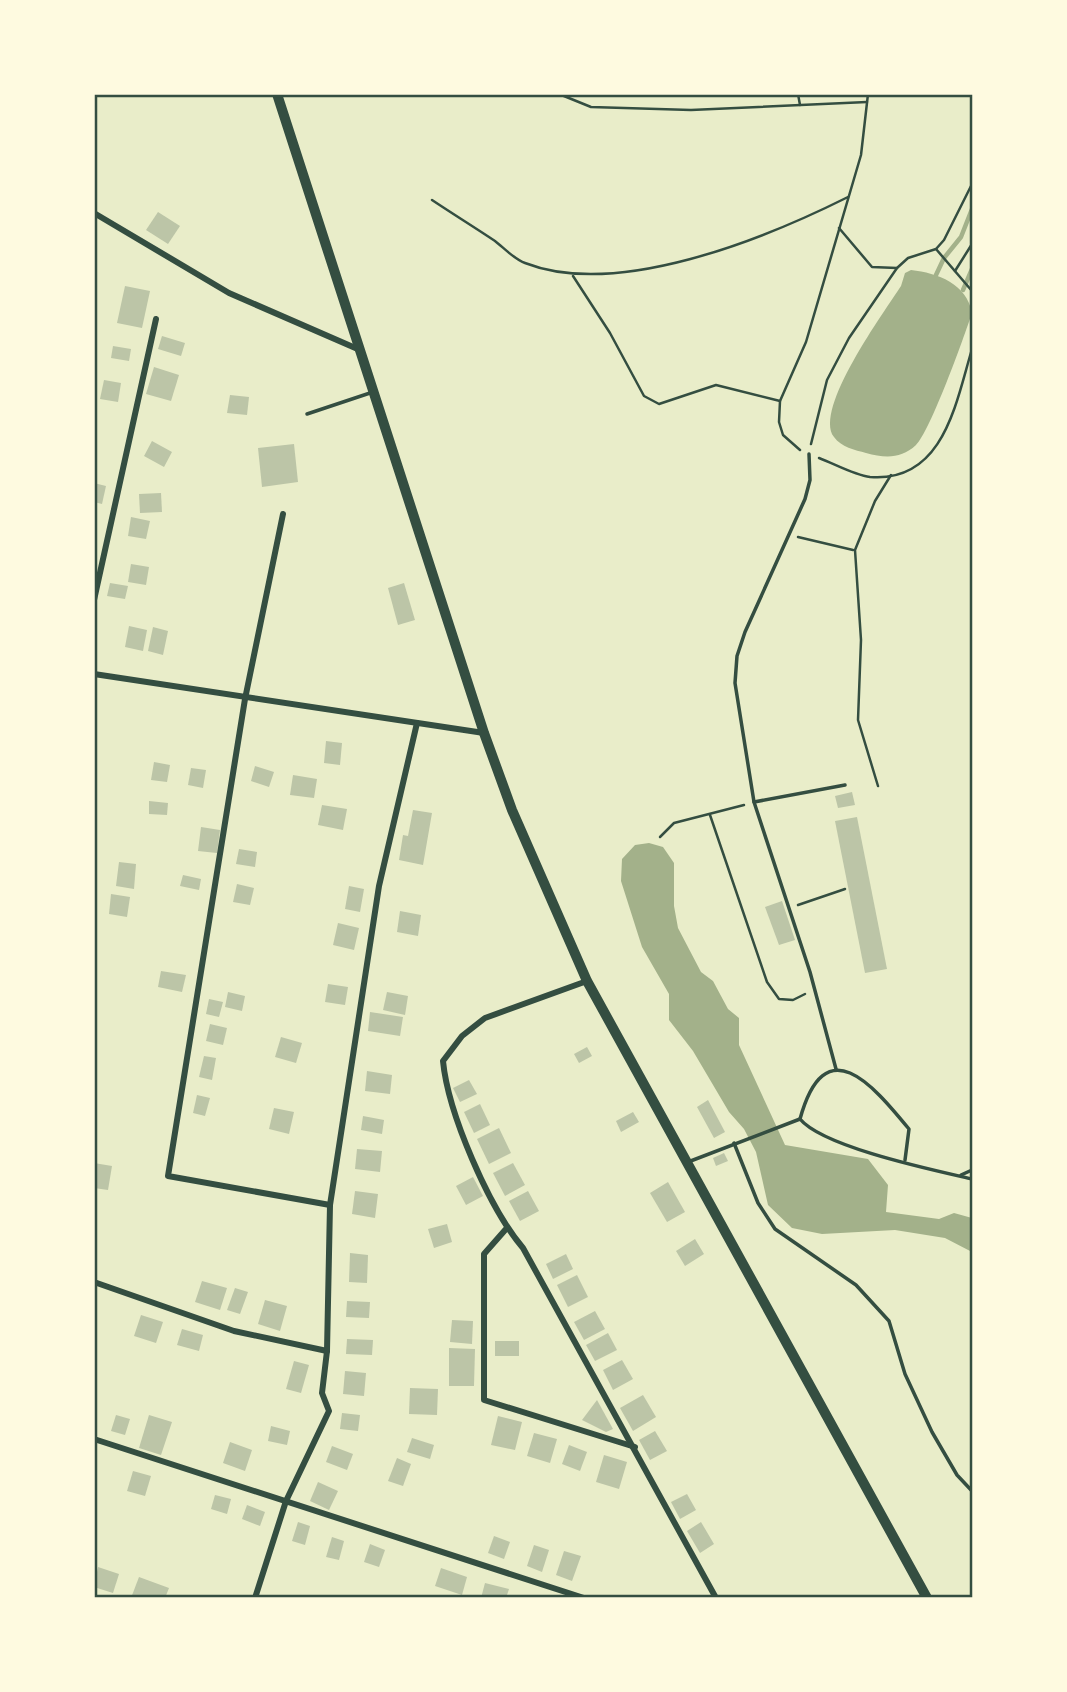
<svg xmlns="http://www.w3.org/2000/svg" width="1067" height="1692" font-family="'Fira Sans',sans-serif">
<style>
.water{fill:#a3b18a}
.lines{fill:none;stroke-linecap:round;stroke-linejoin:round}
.stream{stroke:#a3b18a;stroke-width:4.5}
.building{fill:#bcc5a7}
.path{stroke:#344e41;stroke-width:2.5}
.service{stroke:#344e41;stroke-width:3.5}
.minor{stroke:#344e41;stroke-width:6}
.primary{stroke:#344e41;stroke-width:10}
.neatline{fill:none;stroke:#344e41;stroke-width:2.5}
</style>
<rect width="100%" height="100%" fill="#e9edc9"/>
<g class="water">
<path d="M911,270C938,273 967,284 972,313C964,337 930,432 916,445C901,459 885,458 866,453C855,450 841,447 834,437C813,409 885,311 901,286L905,273Z"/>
<polygon points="649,843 663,847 674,863 674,906 678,928 701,972 713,981 728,1009 739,1018 739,1045 785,1145 868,1159 888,1185 886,1212 939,1219 954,1213 972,1218 972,1252 945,1238 895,1230 822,1234 792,1228 768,1205 756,1152 744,1129 729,1112 693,1051 669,1020 669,994 642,947 621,881 622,859 635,845"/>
</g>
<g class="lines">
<g class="stream">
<polyline points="936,275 944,258 961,237 972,209"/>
<polyline points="963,290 972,269"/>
</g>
</g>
<g class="building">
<polygon points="158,212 180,226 168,244 146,230"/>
<polygon points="125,286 150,291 142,328 117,323"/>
<polygon points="162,336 185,343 181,356 158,349"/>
<polygon points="113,346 131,349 129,361 111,358"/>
<polygon points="154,367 179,375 171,401 146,394"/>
<polygon points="104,380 121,383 118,402 100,399"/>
<polygon points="230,395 249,397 247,415 227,413"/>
<polygon points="152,441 172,452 164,467 144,456"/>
<polygon points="294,444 298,482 262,487 258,448"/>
<polygon points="94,483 106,486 102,504 94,502"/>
<polygon points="161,493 162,512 140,513 139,494"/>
<polygon points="131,517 150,521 146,539 128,536"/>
<polygon points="131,564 149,567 146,585 128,582"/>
<polygon points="110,583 128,586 125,599 107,596"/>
<polygon points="404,583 415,620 398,625 388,588"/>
<polygon points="129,626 147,630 143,651 125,647"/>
<polygon points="153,627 168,631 163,655 148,651"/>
<polygon points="326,741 342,743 340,765 324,763"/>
<polygon points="154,762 170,765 167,782 151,780"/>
<polygon points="255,766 274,772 269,787 251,781"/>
<polygon points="191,768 206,770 203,788 188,785"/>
<polygon points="293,775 317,779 314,798 290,795"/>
<polygon points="852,792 855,805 838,808 835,796"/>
<polygon points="149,801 168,803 167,815 149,814"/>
<polygon points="322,805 347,809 343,830 318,825"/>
<polygon points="413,810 432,813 423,865 399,860 403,835 408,836"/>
<polygon points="857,817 887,969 865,973 835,821"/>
<polygon points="201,827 220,830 217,853 198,851"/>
<polygon points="239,849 257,852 255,867 236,864"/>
<polygon points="119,862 136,864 134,889 116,886"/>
<polygon points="183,875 201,879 199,890 180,886"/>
<polygon points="237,884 254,888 250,905 233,902"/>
<polygon points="349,886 364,889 360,912 345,909"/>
<polygon points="111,894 130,897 127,917 109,914"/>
<polygon points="782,901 795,940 779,945 765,907"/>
<polygon points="400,911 421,915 418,936 397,932"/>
<polygon points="338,923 359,928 354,950 333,945"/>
<polygon points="161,971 186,975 182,992 158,987"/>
<polygon points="328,984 348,987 345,1005 325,1002"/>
<polygon points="228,992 245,996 242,1011 225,1007"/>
<polygon points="387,992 408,996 405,1015 383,1010"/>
<polygon points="209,999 223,1002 219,1017 206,1014"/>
<polygon points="370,1012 403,1017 400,1036 368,1031"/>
<polygon points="210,1024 227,1028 223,1045 206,1041"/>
<polygon points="281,1037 302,1043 296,1063 275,1057"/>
<polygon points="587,1047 592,1056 579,1063 574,1054"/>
<polygon points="204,1056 216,1058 212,1080 199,1077"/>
<polygon points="367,1071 392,1075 390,1094 365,1091"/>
<polygon points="469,1080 477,1094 460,1102 453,1088"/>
<polygon points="197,1095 210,1098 205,1116 193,1113"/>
<polygon points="708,1100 725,1132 714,1138 697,1107"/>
<polygon points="480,1104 490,1125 474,1133 464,1112"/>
<polygon points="274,1108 294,1112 289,1134 269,1129"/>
<polygon points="633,1112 639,1122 621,1132 616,1121"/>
<polygon points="363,1116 384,1120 382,1134 361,1130"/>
<polygon points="499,1128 511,1153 489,1164 477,1139"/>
<polygon points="357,1149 382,1151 380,1172 355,1169"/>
<polygon points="724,1153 728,1161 716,1166 713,1158"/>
<polygon points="94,1163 112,1166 108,1190 94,1188"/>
<polygon points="513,1163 525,1185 505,1196 493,1173"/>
<polygon points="473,1177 483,1196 466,1205 456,1186"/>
<polygon points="668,1182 685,1212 667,1222 650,1193"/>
<polygon points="355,1191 378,1194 375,1218 352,1214"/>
<polygon points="528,1191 539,1211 520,1221 509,1201"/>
<polygon points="447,1224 452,1242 434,1248 428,1229"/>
<polygon points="695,1239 704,1254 685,1266 676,1251"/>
<polygon points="350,1253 368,1255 367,1283 349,1282"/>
<polygon points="566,1254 573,1269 553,1279 546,1264"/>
<polygon points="577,1275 588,1297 568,1307 557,1285"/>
<polygon points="202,1281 227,1288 220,1310 195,1302"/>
<polygon points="235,1288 248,1292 240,1314 227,1310"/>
<polygon points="265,1300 287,1306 280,1331 258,1324"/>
<polygon points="347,1301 370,1302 369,1318 346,1317"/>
<polygon points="595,1311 605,1329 584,1340 574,1322"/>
<polygon points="141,1315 163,1322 156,1343 134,1336"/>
<polygon points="452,1320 473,1321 472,1344 450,1342"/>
<polygon points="182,1329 203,1335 199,1351 177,1345"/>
<polygon points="608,1333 617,1350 595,1361 586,1345"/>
<polygon points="347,1339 373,1340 372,1355 346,1354"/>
<rect x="495" y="1341" width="24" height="15"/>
<polygon points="449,1348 475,1349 474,1386 449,1386"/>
<polygon points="622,1360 633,1379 613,1390 603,1370"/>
<polygon points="294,1361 309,1365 301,1393 286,1389"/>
<polygon points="345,1371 366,1373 364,1396 343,1394"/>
<polygon points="410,1388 438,1389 437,1415 409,1414"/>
<polygon points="643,1395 656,1417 633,1431 620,1408"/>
<polygon points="597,1400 613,1429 606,1432 582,1420"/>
<polygon points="342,1413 360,1415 358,1431 340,1429"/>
<polygon points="116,1415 130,1419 125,1435 111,1431"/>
<polygon points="149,1415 172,1422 161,1455 139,1448"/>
<polygon points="498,1416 522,1422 515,1450 491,1445"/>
<polygon points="271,1426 290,1431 287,1445 268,1441"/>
<polygon points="655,1431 667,1451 650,1460 639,1440"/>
<polygon points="534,1433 557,1439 550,1463 527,1456"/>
<polygon points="412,1438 434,1445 430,1459 407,1452"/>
<polygon points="230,1442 252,1450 245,1471 223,1463"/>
<polygon points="569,1445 587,1452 580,1471 562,1464"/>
<polygon points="332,1446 353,1454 347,1470 326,1462"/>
<polygon points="604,1455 627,1462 619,1489 596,1482"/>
<polygon points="397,1458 411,1464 403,1486 388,1481"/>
<polygon points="133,1471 151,1476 145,1496 127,1491"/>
<polygon points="318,1482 338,1491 329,1510 310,1501"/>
<polygon points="687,1494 696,1510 680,1519 671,1502"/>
<polygon points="215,1495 231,1499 227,1514 211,1509"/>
<polygon points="247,1505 265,1512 260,1526 242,1519"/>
<polygon points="298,1522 310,1526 305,1545 292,1541"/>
<polygon points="701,1522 714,1544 700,1553 687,1531"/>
<polygon points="494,1536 510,1542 504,1559 488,1553"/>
<polygon points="332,1537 344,1541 339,1560 326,1557"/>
<polygon points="370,1544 385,1550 379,1567 364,1562"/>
<polygon points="534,1545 549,1550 542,1572 527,1566"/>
<polygon points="564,1551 581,1556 572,1581 556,1575"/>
<polygon points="98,1567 119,1574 113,1593 94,1587"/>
<polygon points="441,1568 467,1577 462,1595 435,1586"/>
<polygon points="139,1577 169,1588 165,1598 131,1598"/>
<polygon points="485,1583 509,1589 506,1598 481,1598"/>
</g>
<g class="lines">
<g class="path">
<polyline points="559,94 591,107 691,110 867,102"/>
<polyline points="798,94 800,105"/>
<path d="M432,200C453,214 474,227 495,241C504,248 514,259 525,263C617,299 764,239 848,197"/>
<polyline points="839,228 872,267 897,268"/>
<polyline points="936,249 972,291"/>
<polyline points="955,271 972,244"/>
<polyline points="573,276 610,333 644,396 659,404 716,385 780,401"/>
<polyline points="811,444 827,380 849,338 897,268 908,258 936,249 944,240 972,184"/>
<polyline points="800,450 783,435 779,422 780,401 806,342 861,155 868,94"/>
<path d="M819,458C835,464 854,475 870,477C944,483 956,402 972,349"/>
<polyline points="798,537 853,550"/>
<polyline points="878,786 858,720 861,640 855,550 875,501 891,475"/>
<polyline points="710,815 767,982 779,999 793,1000 805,994"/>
<polyline points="660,837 674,823 744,805"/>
<polyline points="798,905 845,889"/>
</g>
<g class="service">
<polyline points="307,414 373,392"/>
<polyline points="809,454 810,480 805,499 745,632 737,656 735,683 754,802 810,972 836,1069"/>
<polyline points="754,802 845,785"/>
<path d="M800,1119C825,1028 872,1084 909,1129L905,1160"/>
<polyline points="734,1143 758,1203 775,1229 856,1285 889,1321 905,1374 932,1432 957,1475 972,1491"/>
<path d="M688,1162L800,1119C823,1147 933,1170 972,1179"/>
<polyline points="961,1175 972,1170"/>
</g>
<g class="minor">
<polyline points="94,213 229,293 360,350"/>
<polyline points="283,514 245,699 168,1176 330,1205"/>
<polyline points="94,600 156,319"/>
<polyline points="94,674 484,733"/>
<path d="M587,981L485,1018L462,1036L443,1061C448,1113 489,1208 523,1248L716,1598"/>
<polyline points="506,1229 484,1254 484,1400 635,1447"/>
<polyline points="94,1282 234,1331 327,1351"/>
<polyline points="94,1439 584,1598"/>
<polyline points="255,1598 286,1501 329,1411 322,1393 327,1351 330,1205 379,886 417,723"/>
</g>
<polyline class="primary" points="277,94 484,733 512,810 587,981 927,1598"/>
</g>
<rect width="1067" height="1692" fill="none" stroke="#fefae0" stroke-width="192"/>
<rect x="96" y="96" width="875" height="1500" class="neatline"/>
</svg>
